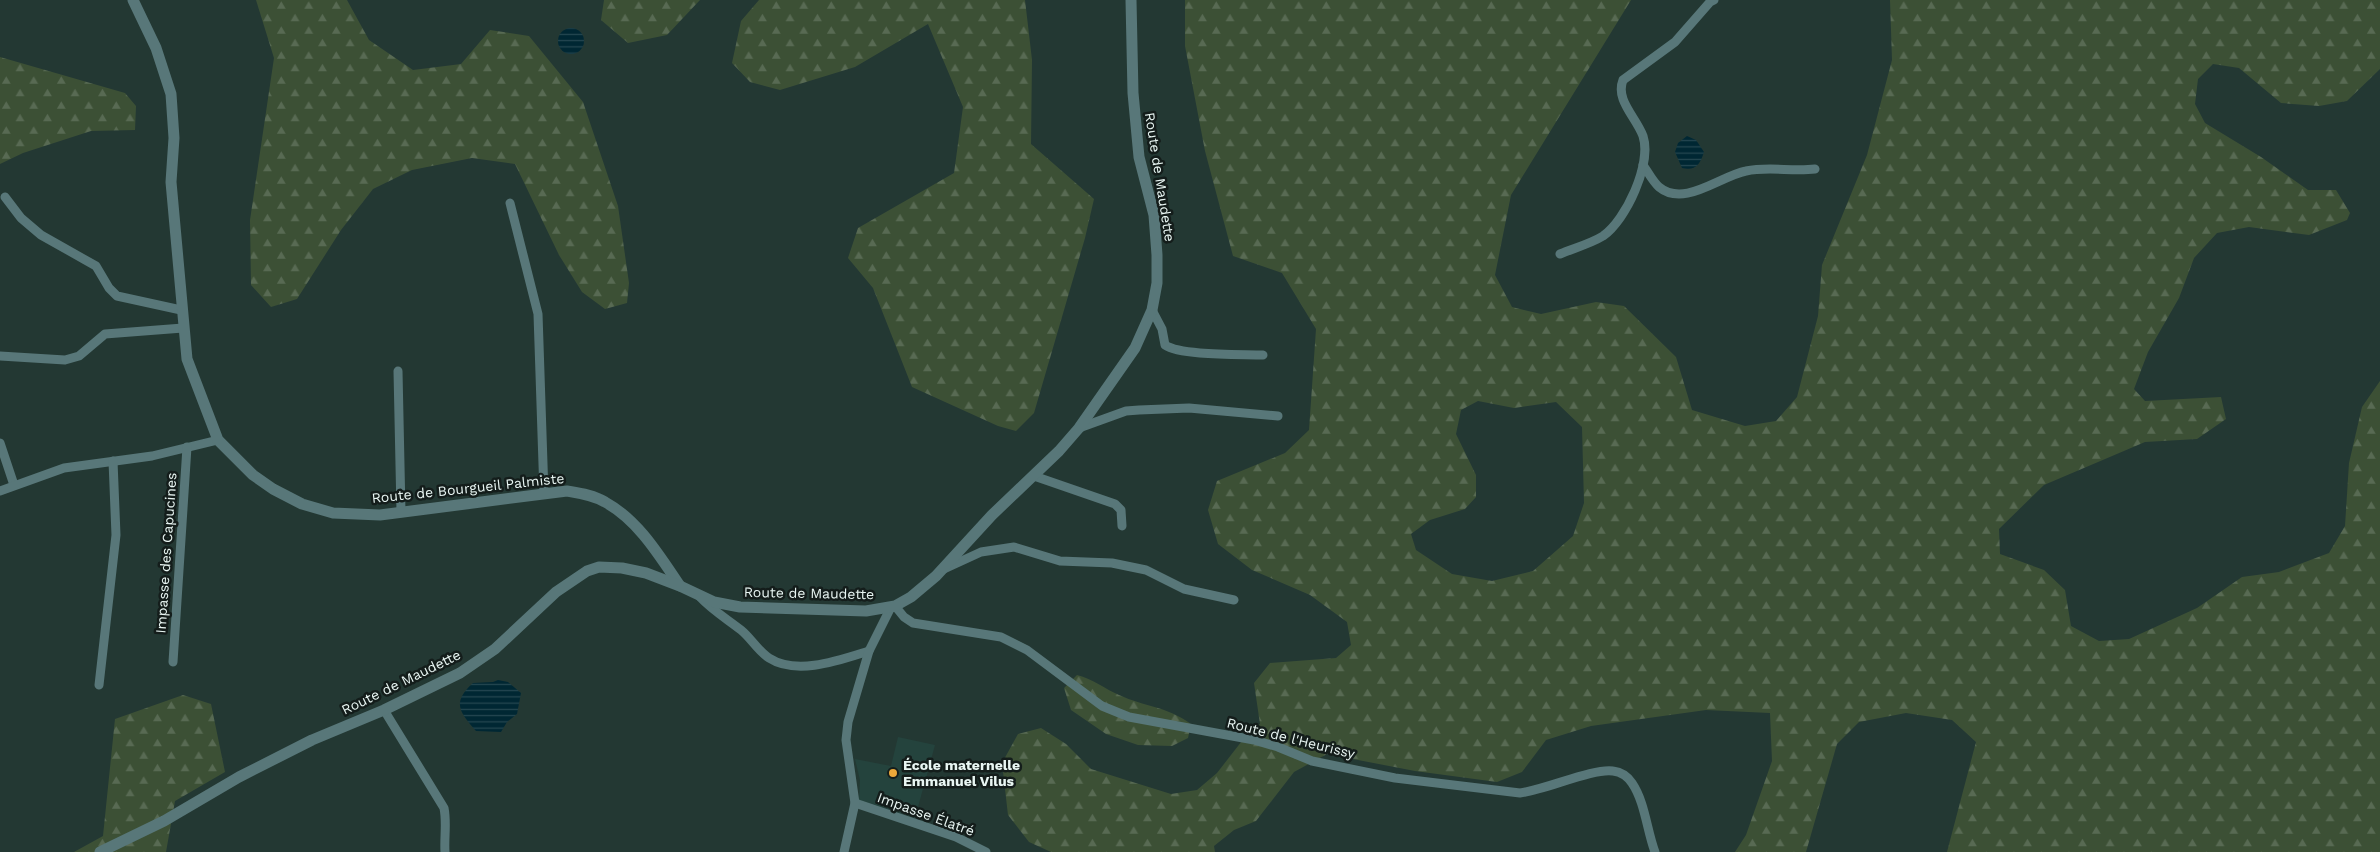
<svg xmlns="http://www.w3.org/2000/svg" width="2380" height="852" font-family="'Work Sans',sans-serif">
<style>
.built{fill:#24433d}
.forest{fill:url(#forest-firs);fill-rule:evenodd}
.water{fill:url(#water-rules)}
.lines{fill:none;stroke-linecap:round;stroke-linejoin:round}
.minor{stroke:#587779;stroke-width:9}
.tertiary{stroke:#587779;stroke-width:11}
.poi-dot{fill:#eca93a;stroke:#141d1b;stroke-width:2}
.labels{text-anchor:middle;stroke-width:5;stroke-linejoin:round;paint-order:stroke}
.street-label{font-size:14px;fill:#e9f6f3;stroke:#141d1b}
.poi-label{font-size:14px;font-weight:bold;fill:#e9f6f3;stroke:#141d1b;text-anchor:start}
</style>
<defs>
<pattern id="forest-firs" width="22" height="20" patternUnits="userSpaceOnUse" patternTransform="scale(1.25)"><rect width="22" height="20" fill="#3c5035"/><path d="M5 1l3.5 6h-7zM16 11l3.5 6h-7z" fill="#586a53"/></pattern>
<pattern id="water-rules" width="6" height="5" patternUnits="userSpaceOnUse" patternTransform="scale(1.25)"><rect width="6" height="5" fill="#002733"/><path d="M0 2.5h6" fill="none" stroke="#254751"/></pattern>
</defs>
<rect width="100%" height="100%" fill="#233833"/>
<polygon class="built" points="898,737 935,745 915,818 859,800 860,780 855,759 891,766"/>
<g class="forest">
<polygon points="256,0 347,0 369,40 413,70 461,64 490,30 529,36 583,102 618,206 629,283 627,303 605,309 582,292 559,255 515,164 472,158 412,170 373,189 341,230 297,299 271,307 251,285 250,220 274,58"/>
<polygon points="604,0 700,0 667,35 628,43 601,20"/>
<polygon points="759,0 1025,0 1032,60 1031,144 1094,199 1085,238 1034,413 1016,431 998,426 912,387 873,288 848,258 858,228 954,173 963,107 928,24 855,67 780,90 750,82 732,63 741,21"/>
<path d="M1185,0H1631L1511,195L1495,275L1512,307L1541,314L1596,302L1624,306L1676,357L1692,410L1745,426L1776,421L1797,397L1818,316L1822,265L1867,155L1892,60L1890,0H2380V69L2347,101L2319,106L2281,103L2239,68L2213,64L2198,79L2195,104L2205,123L2261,157L2308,190H2336L2350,213L2347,220L2309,235L2249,227L2217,233L2194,258L2179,298L2148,352L2134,389L2145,401L2221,397L2226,419L2197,439L2145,442L2044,485L1999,529L2000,554L2044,570L2065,590L2071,626L2099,641L2129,639L2197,608L2242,577L2279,572L2329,553L2345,526L2349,463L2362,407L2380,381V852H1947L1976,742L1952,720L1906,713L1859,722L1837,744L1806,852H1735L1746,835L1772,761L1770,713L1706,710L1591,726L1546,740L1522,772L1497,782L1415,771L1327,754L1294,772L1256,821L1234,830L1214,846L1215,852H1051L1029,842L1008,815L1002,763L1018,734L1041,728L1066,744L1091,769L1171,794L1197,790L1217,773L1252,728L1260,724L1254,683L1270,663L1336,658L1351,645L1347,622L1310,595L1252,570L1218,544L1208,510L1217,481L1285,453L1309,430L1316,329L1282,273L1233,256L1205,151L1185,46ZM1478,401L1514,408L1556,402L1582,427L1584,503L1573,536L1533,571L1492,581L1452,574L1416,550L1411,534L1430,520L1465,509L1476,497V475L1456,434L1461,410Z"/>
<polygon points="0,57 125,93 136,106 135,130 91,131 23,153 0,164"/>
<path d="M1077,675C1093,679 1105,689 1119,695C1145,707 1166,706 1191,724L1188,738L1172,746L1138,745L1106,734L1071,710L1064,688Z"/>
<polygon points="183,695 211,704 225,772 175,801 166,852 74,852 103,836 115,719"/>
</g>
<g class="water">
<circle cx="571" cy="41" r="13"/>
<path d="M1687,136L1696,140L1704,152C1700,165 1695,171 1682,168L1675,152L1678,143Z"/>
<path d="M498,680L508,682L521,693L517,714L507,722L501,732L476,731C460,712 451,703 473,683L493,682Z"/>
</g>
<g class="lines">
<g class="minor">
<path d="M1643,165C1648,172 1653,182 1659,187C1684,208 1720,176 1746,171C1769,166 1792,172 1815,169"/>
<polyline points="5,197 21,218 41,235 96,266 109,288 117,296 181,310"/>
<polyline points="510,203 538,314 544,494"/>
<path d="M1560,254C1574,248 1590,244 1603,236C1626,220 1652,164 1643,136C1636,117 1615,100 1623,80L1675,42L1710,2L1714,0"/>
<path d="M1152,310L1162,329L1165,345C1181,356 1241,354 1263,355"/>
<polyline points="0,356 65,360 79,356 105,334 183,328"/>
<polyline points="398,371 401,512"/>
<polyline points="1079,428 1126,411 1139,410 1189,408 1278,416"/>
<polyline points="0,443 14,485"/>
<polyline points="1034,476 1115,504 1121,510 1122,526"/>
<polyline points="0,491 64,468 152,456 218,440"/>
<polyline points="944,569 981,552 1014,547 1060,561 1112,563 1146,570 1184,589 1234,600"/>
<path d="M700,597C712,610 727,619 741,630C751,638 758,651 769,658C797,676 840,660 869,651"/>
<path d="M895,606L904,617L913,623L1001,637L1027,650L1102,706L1129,717L1254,740L1278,747L1312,761L1395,778L1520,793C1545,790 1593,768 1613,771C1621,772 1628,777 1632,783C1645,802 1647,831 1655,852"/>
<polyline points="173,662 187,447"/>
<polyline points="99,685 116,535 113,461"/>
<path d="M384,710L444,808C447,823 444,837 445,852"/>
<polyline points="855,803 956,837 986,852"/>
<polyline points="844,852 855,803 846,740 848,722 869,651 891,607"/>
</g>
<g class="tertiary">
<path d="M133,0L156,48L171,94L174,138L171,182L187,359L218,440L253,475L273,489L302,504L333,513L380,515L567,491C579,493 594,495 605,502C638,520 659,555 680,586"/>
<polyline points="100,852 164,821 239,777 312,740 384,710 460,673 495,649 556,592 587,571 599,567 622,568 646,573 680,586 714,602 740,607 866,611 895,606 911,597 936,576 992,515 1059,451 1079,428 1135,348 1152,310 1157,283 1157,255 1154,215 1139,157 1133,93 1131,0"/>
</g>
</g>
<circle class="poi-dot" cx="893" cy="773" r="5"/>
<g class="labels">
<g class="street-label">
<text transform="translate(1160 177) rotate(81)" y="5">Route de Maudette</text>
<text transform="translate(468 488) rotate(-6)" y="5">Route de Bourgueil Palmiste</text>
<text transform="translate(166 553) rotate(-86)" y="5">Impasse des Capucines</text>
<text transform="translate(809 593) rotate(1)" y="5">Route de Maudette</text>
<text transform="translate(401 682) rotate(-26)" y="5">Route de Maudette</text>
<text transform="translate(1291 738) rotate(14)" y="5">Route de l'Heurissy</text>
<text transform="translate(926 814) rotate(20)" y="5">Impasse Élatré</text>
</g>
<g class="poi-label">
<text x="903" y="770">École maternelle<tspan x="903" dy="16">Emmanuel Vilus</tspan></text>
</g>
</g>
</svg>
